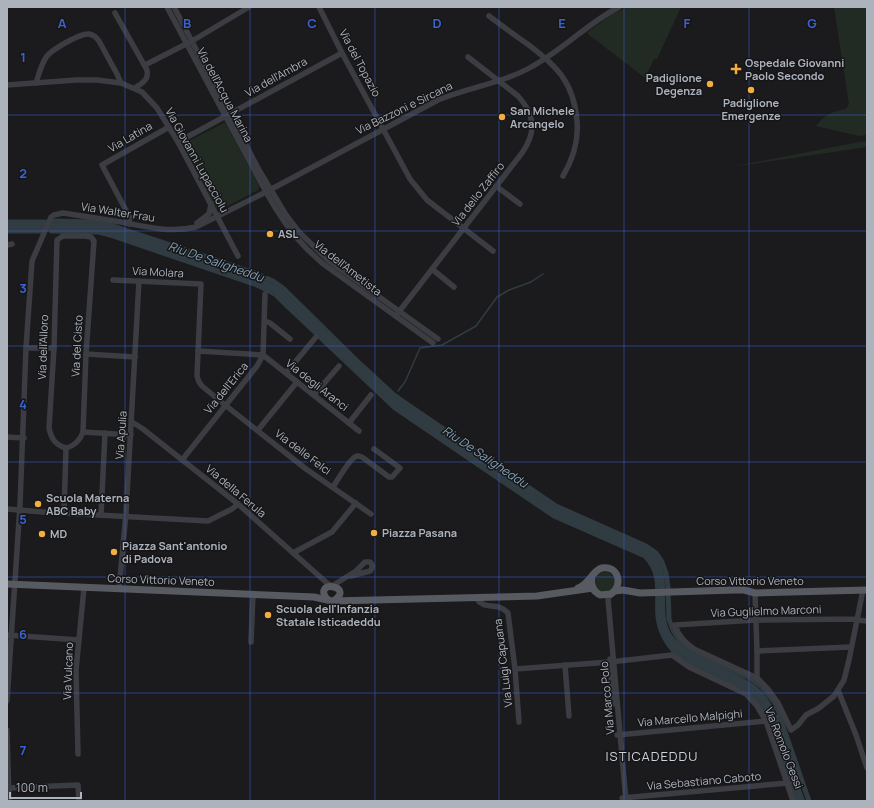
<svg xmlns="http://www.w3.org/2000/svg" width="874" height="808" font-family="Manrope,sans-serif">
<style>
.green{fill:#222b23}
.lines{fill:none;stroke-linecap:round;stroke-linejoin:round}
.stream{stroke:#303b42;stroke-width:1.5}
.canal{stroke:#303b42;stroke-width:5}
.river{stroke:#303b42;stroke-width:8}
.minor{stroke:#3c3d42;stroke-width:5.5}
.major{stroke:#585a61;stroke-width:7}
.grid{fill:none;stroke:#3a62d2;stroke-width:1;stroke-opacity:0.55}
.poi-dot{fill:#f2ae3e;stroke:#161618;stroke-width:1.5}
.labels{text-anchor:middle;stroke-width:3;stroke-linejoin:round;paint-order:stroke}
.street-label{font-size:11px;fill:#adb3bc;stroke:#161618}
.poi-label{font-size:11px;font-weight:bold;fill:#adb3bc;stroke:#161618;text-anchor:start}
.water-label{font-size:12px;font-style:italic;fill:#85a2b6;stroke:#161618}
.quarter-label{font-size:13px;letter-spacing:1px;fill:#ced2d8;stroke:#161618}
.grid-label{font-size:13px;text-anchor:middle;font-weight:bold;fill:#3a62d2;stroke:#161618;stroke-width:3;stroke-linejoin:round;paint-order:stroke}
</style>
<rect width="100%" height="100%" fill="#1b1b1d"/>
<g class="green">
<polygon points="629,7 681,7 657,59 654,59 645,78 588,34 588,32 613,13"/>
<path d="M834,7H867V135L859,136L816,126C825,114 832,112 846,109L849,104Z"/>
<polygon points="224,123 226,124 259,186 258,190 220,210 216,208 183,146 185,143"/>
<polygon points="867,141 867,147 731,167 859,142"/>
<circle cx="605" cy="582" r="10"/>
</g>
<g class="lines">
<g class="stream">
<polyline points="398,391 405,382 420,348 442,345 476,326 497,297 509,290 531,282 543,274"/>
<polyline points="388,396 391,396"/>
</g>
<g class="canal">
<polyline points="7,222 45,222 42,231 7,231"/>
<path d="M797,801L767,714L762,706L755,697L745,688L685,661C671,651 660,635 658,617C656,594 663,574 645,556L554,516L395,408L284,303L275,294L257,285L110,235L99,232L51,231L54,221L97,222L110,225L252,272L273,281L284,289L355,359L394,395L404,402L556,506L646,546L656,553L662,562L666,573L668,587L669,619L673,630L680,641L687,649L700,656L748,677L761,686L775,703L809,801"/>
</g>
<path class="river" d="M7,225L99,228L112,230L258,281L275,289L289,301L388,396L402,407L548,508L647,552C650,555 653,558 655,562C668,584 654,613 668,636C681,656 707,665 728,675C738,680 749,684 757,692C783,718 787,768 801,801"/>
<g class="minor">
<path d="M167,7L266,192C277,212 290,232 306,248C311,253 317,258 322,263L433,343"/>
<polyline points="174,7 259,170 286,215 299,232 329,261 438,339"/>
<polyline points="319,7 342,53 410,179 427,200 493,251"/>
<path d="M115,13L147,70C149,80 142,83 135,88"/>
<path d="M489,16C501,25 513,34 526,43C556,65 574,82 577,121C579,142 573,159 563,176"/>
<polyline points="145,65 192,41 249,7"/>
<path d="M36,83C39,74 41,64 47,56C53,49 80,33 89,34C94,35 97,38 99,41L117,74L121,83"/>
<polyline points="7,85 76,80 97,80 121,83 142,92 157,108 178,142 238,256"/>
<polyline points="178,142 342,53"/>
<polyline points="496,186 520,204"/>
<polyline points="197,223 209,214 211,204"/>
<polyline points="129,224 130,218 102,165 169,127"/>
<path d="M63,236H85L91,237L94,241L86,354L83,432C80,441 74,446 66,448C55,445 51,438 49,428L54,348L57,240Z"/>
<polyline points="7,245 12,244"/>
<polyline points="432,269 454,287"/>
<polyline points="113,280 201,284 197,376 199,382 202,386 225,405 306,469 371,514"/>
<path d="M398,313L522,153C537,131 535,115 518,96L468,57"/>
<polyline points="265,321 270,323 290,339"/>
<polyline points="26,348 54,348"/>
<polyline points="198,351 263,355"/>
<polyline points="86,354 135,357"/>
<polyline points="263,355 359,431"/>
<polyline points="286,373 316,337"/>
<polyline points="314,395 339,366"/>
<path d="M132,422L143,429L238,504L327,583L332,586L356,571L365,562H370C373,565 373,568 370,571L351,576"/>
<polyline points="349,423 371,395"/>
<polyline points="258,430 297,382"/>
<polyline points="83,432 131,435"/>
<polyline points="7,437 24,438"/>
<polyline points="182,460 257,366 263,355 265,294"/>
<path d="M333,487C337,481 349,460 355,457C358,455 359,456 362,457L389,477H392L400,468L374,449"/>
<polyline points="7,509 43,512 208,521 232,509 238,504"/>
<polyline points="64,513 66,448"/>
<polyline points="101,515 105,433"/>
<polyline points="293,553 332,532 356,503"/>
<polyline points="119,589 126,513 139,281"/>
<polyline points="755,593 757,651 757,678"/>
<polyline points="611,594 608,599 626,801"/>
<path d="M478,598C478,600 478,602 481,603C489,609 497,602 508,613L515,669L519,722"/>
<path d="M857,619L756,620L675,625C678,636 685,642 694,649L757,678L767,688L778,703L791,730L798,725L806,715L819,708L834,696L844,680L849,660L863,590"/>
<polyline points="857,620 867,621"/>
<polyline points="7,635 79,640"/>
<polyline points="251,642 253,595"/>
<polyline points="757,651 851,647"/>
<polyline points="610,659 613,704"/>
<polyline points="565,665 569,716"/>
<polyline points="515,669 610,662 672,655 689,667 746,694 757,706 766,721 793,801"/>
<polyline points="838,690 856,735 867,768"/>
<path d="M7,701L20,505L26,348L32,261L51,217L54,215L63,213C82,216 101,219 121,222C146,227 171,233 196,227L266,192L438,100C469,87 504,83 533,66C564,49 588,23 619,7"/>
<polyline points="7,730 9,801"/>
<polyline points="617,735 766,721"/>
<polyline points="78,754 76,670 84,588"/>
<polyline points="9,788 78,785 79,801"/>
<polyline points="622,798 788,783"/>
</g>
<g class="major">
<polyline points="7,584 314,597 332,601 537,596 593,588"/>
<path d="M578,588C589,584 593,570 602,568C618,565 624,585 611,594L600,595C593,591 590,585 592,577"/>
<polyline points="615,591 623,590 640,593 734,590 744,590 755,593 867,590"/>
<path d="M327,599C312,580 354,585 335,600"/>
</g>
</g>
<path class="grid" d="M125,7V801M250,7V801M375,7V801M499,7V801M624,7V801M749,7V801M7,115H867M7,231H867M7,346H867M7,462H867M7,577H867M7,693H867"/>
<g class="poi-dot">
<path d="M734 63h4v4h4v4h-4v4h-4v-4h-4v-4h4z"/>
<circle cx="710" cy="84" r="4"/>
<circle cx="751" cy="90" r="4"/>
<circle cx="502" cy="117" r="4"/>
<circle cx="270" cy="234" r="4"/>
<circle cx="38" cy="504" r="4"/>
<circle cx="374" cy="533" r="4"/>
<circle cx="42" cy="534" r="4"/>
<circle cx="114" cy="552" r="4"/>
<circle cx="268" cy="615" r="4"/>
</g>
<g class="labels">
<g class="street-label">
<text transform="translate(360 63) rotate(62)" y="4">Via del Topazio</text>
<text transform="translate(276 77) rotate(-29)" y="4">Via dell'Ambra</text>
<text transform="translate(225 95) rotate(62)" y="4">Via dell'Acqua Marina</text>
<text transform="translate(404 108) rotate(-26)" y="4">Via Bazzoni e Sircana</text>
<text transform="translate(130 137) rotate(-30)" y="4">Via Latina</text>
<text transform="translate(197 160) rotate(61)" y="4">Via Giovanni Lupacciolu</text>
<text transform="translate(478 194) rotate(-52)" y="4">Via dello Zaffiro</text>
<text transform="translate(118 212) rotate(9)" y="4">Via Walter Frau</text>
<text transform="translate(348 268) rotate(38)" y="4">Via dell'Ametista</text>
<text transform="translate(158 272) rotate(3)" y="4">Via Molara</text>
<text transform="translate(77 346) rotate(-87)" y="4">Via del Cisto</text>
<text transform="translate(43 347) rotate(-88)" y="4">Via dell'Alloro</text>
<text transform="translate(317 385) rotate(38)" y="4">Via degli Aranci</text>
<text transform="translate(226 388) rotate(-51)" y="4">Via dell'Erica</text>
<text transform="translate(121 435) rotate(-86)" y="4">Via Apulia</text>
<text transform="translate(303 452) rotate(37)" y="4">Via delle Felci</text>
<text transform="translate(236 491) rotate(40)" y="4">Via della Ferula</text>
<text transform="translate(161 580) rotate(2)" y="4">Corso Vittorio Veneto</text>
<text x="750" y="585">Corso Vittorio Veneto</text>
<text transform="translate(766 611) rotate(-2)" y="4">Via Guglielmo Marconi</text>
<text transform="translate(503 663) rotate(-97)" y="4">Via Luigi Capuana</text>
<text transform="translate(68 671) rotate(-88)" y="4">Via Vulcano</text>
<text transform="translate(607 698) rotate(-95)" y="4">Via Marco Polo</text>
<text transform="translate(690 718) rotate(-5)" y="4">Via Marcello Malpighi</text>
<text transform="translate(784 748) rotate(69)" y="4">Via Romolo Gessi</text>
<text transform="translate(704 781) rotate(-5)" y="4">Via Sebastiano Caboto</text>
</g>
<g class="poi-label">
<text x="745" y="67">Ospedale Giovanni<tspan x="745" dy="13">Paolo Secondo</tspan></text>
<text x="702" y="82" text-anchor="end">Padiglione<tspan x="702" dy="13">Degenza</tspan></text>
<text x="751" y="107" text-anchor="middle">Padiglione<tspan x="751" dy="13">Emergenze</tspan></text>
<text x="510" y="115">San Michele<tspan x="510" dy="13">Arcangelo</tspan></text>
<text x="278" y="238">ASL</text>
<text x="46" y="502">Scuola Materna<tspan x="46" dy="13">ABC Baby</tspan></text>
<text x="382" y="537">Piazza Pasana</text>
<text x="50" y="538">MD</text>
<text x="122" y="550">Piazza Sant'antonio<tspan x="122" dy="13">di Padova</tspan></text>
<text x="276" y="613">Scuola dell'Infanzia<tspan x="276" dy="13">Statale Isticadeddu</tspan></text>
</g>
<g class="water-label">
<text transform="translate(216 262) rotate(19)" y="4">Riu De Saligheddu</text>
<text transform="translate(485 457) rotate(34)" y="4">Riu De Saligheddu</text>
</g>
<g class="quarter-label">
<text x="652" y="761">ISTICADEDDU</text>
</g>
</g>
<g class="grid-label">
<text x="62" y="28">A</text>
<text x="187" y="28">B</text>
<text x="312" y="28">C</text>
<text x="437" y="28">D</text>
<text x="562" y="28">E</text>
<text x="687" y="28">F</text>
<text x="812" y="28">G</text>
<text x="23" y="62">1</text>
<text x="23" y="178">2</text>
<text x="23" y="293">3</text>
<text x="23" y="409">4</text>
<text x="23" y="524">5</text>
<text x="23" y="639">6</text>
<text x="23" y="755">7</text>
</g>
<rect width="874" height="808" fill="none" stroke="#adb3bc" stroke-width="16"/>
<path d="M10 792v6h71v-6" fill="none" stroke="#adb3bc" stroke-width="2"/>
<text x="16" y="792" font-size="12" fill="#adb3bc" stroke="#161618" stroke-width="3" paint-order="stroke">100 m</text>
</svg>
